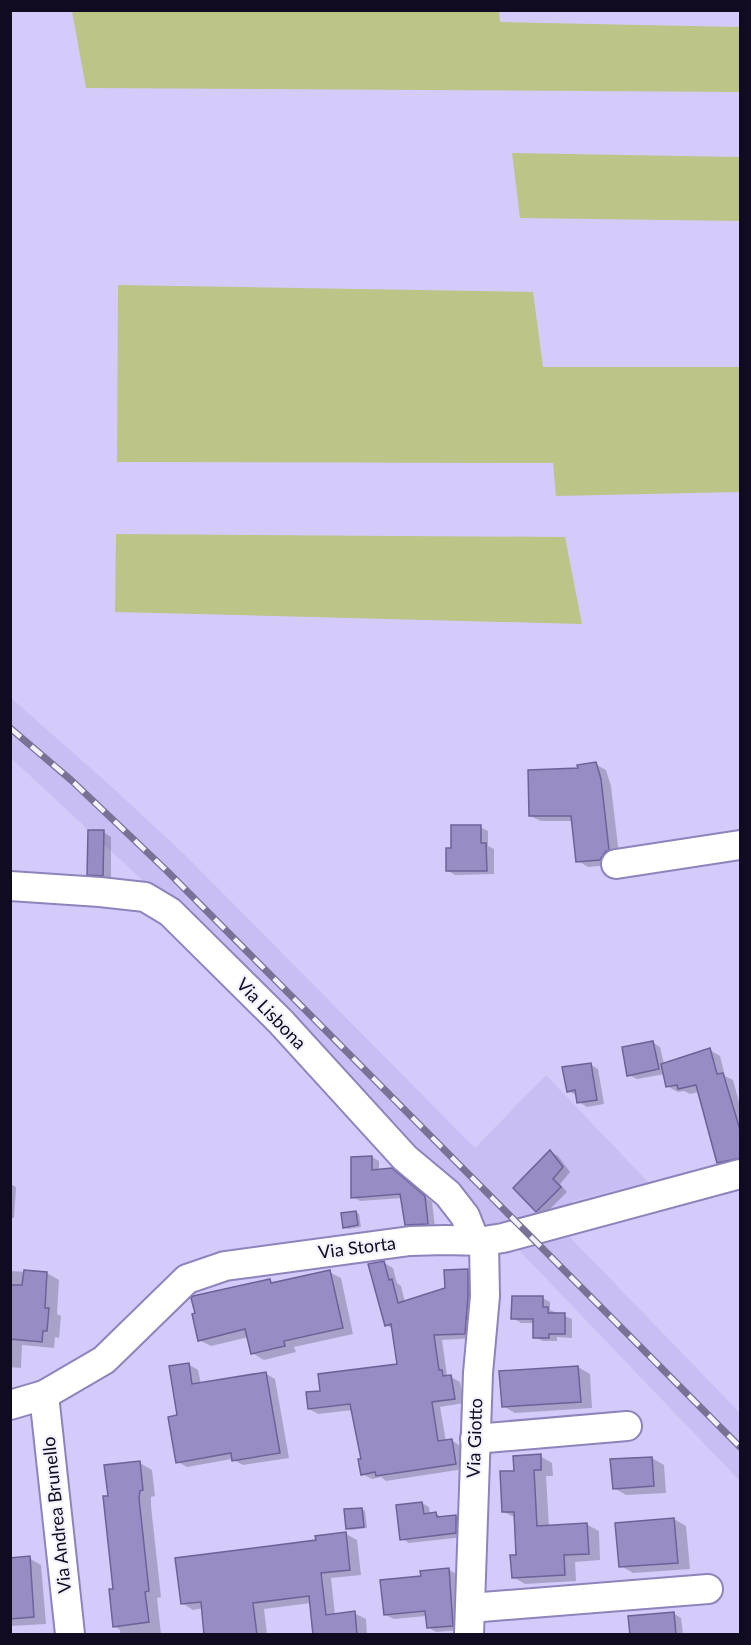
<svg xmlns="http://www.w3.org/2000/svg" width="751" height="1645" font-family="Lato,sans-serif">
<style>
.built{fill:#c8bef3}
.green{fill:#bdc487}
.shadow{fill:#0003}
.building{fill:#988cc5;stroke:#6e6197;stroke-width:1.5}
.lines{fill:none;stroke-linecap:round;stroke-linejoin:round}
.minor-casing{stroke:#8f83bc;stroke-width:32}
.minor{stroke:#fff;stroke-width:28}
.rail-casing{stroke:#797295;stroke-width:7}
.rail{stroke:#f3f1fe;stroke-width:4.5;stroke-dasharray:14;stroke-linecap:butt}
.labels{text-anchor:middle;stroke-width:4.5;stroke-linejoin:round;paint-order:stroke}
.street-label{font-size:18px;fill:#100b20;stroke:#f3f1fe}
</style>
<rect width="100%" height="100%" fill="#d4cbfb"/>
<g class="built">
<polygon points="10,697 113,788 186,856 475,1148 546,1075 648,1182 574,1201 564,1207 540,1213 493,1233 241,976 153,890 11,758"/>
<polygon points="563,1230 740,1413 740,1481 512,1243"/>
</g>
<g class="green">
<polygon points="499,11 500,22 740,27 740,92 86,88 72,11"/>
<polygon points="512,153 740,157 740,221 520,218"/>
<polygon points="118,285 533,292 543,367 740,367 740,492 556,496 553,463 117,462"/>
<polygon points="116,534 565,537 582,624 115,612"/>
</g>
<g class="shadow">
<polygon points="740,319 740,358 739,357"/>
<polygon points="595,764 606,770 611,786 619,855 611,865 588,867 578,861 573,821 541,821 530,816 579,770"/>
<polygon points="480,827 488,831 488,846 494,849 494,874 455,875 447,870 452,850"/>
<polygon points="103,832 111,837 111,879 97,878 89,874"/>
<polygon points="652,1042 660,1047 664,1064 710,1050 720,1056 725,1076 733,1080 740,1106 740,1165 728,1168 718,1162 699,1092 690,1094 684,1091 678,1092 667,1086 665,1074 637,1079 629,1075"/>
<polygon points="590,1064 598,1069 604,1104 587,1107 579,1102 576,1095 568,1091"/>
<polygon points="550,1152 558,1156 570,1172 560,1184 567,1192 544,1215 537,1211"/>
<polygon points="372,1157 379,1161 379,1171 391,1169 399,1174 432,1202 435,1227 414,1228 406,1224 403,1198 360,1201 353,1197"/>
<polygon points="10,1184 16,1187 14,1218 10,1218"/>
<polygon points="356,1212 359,1214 361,1227 348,1229 344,1227"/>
<polygon points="384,1263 393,1268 397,1283 401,1286 405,1302 447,1289 468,1270 477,1276 474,1338 442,1340 447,1375 460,1382 464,1403 440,1407 446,1441 451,1440 461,1446 464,1469 386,1481 381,1477 372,1479 362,1474 362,1460 353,1410 318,1414 309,1409 322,1392 399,1366 393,1329 386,1325"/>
<polygon points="10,1271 47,1273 59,1280 57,1314 61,1316 59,1338 55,1337 54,1348 22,1345 21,1368 10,1367"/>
<polygon points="329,1272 341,1278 353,1334 294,1347 296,1352 264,1360 252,1353 249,1337 211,1346 199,1340 270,1281 275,1283"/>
<polygon points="542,1298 550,1302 550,1310 572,1319 572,1338 557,1337 557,1341 543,1341 535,1337 535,1323 521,1323 513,1318"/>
<polygon points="188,1364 198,1370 201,1384 265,1373 275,1379 289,1458 243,1465 232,1459 187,1467 178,1462"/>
<polygon points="578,1367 590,1374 592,1408 515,1413 503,1406"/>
<polygon points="540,1456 552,1463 553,1476 546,1476 549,1527 586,1524 599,1531 600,1560 575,1562 576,1581 525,1584 513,1577 518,1556 516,1518 504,1512 515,1472"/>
<polygon points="652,1458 664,1465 666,1493 626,1495 614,1488"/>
<polygon points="140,1463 152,1470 155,1496 151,1497 151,1506 161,1597 157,1598 161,1634 120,1634 120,1630 114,1626 109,1497"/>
<polygon points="422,1503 429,1507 430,1514 436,1514 443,1518 456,1516 463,1521 463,1537 409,1543 402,1539"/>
<polygon points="362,1509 365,1511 367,1528 351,1530 347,1528"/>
<polygon points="674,1519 686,1526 690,1569 633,1573 621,1566"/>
<polygon points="346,1534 357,1540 361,1575 331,1578 335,1615 354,1613 366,1619 367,1634 315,1634 311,1603 264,1609 267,1634 205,1634 203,1608 193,1610 182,1603 317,1542"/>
<polygon points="29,1558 41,1565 46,1624 10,1626 10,1559"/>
<polygon points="448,1569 456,1574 460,1630 436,1632 428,1627 427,1616 394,1619 386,1615 423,1577"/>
<polygon points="673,1613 681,1618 683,1634 631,1634"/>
</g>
<g class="building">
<polygon points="596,762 601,779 609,850 605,852 600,860 576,862 571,816 529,816 528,770 578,768 577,765"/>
<polygon points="451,825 481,825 481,843 486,843 487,871 446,871 446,848 451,848"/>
<polygon points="88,830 104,830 103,876 87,875"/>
<polygon points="653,1041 659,1069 627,1076 622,1047"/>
<polygon points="710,1048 717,1074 723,1073 741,1133 741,1158 717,1163 696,1085 678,1089 677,1085 666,1087 661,1064"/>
<polygon points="591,1063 597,1100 577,1103 575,1090 567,1092 562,1067"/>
<polygon points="550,1150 563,1167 553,1179 561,1187 536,1212 513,1188"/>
<polygon points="372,1156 372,1170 392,1168 425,1196 428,1224 405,1225 400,1194 351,1198 351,1157"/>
<polygon points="356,1211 358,1225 343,1228 341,1213"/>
<polygon points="384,1261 389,1280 392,1279 398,1303 445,1288 444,1270 468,1269 468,1296 465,1334 434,1335 439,1370 442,1370 443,1376 451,1375 455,1399 432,1402 438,1441 452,1439 456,1464 376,1476 375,1472 361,1475 358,1459 361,1459 350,1404 308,1409 306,1392 320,1391 318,1374 397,1364 391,1324 385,1326 368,1264"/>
<polygon points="24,1270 47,1272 45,1308 49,1308 47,1331 43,1331 42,1342 10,1339 10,1285 22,1285"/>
<polygon points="330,1270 343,1328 284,1341 285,1346 251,1354 245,1329 198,1341 192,1314 195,1313 191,1298 193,1296 270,1279 271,1283"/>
<polygon points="512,1296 543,1296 543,1307 548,1307 548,1313 565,1313 565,1334 549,1334 549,1338 533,1338 533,1319 511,1319"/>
<polygon points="189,1363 192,1384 266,1372 280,1453 232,1461 231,1453 176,1463 168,1417 177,1415 169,1366"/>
<polygon points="578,1366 581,1402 502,1407 499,1371"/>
<polygon points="541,1454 541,1470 534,1470 537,1526 587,1523 589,1554 564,1555 565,1575 512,1578 510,1555 516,1555 514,1512 502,1512 500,1471 514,1471 513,1456"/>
<polygon points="652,1457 654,1486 613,1489 610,1459"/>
<polygon points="140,1461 143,1490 140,1491 139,1498 149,1591 145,1592 149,1622 113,1627 109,1589 113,1589 103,1496 108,1496 104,1465"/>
<polygon points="422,1502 424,1514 436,1512 437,1517 456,1515 456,1533 400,1540 396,1505"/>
<polygon points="362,1508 364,1527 346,1529 344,1509"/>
<polygon points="674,1518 678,1563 619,1567 615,1523"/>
<polygon points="346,1532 350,1570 321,1573 326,1615 355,1611 357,1635 313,1635 309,1596 253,1603 257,1635 204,1635 201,1602 181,1604 175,1558 316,1540 315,1536"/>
<polygon points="30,1556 34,1617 10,1619 10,1558"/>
<polygon points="449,1568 453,1626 427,1628 425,1611 384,1615 380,1580 421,1576 420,1571"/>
<polygon points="674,1612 676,1635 630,1635 628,1616"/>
</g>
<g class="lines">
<g class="minor-casing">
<g id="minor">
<polyline points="616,864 740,845"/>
<polyline points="10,886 100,892 145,897 170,912 281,1022 405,1158 448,1194 465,1216 475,1241"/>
<polyline points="44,1395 70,1634"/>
<polyline points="10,1405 44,1395 104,1360 187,1279 225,1266 410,1241 445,1240 484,1241 503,1238 740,1174"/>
<polyline points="475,1439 627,1426"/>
<polyline points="470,1608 708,1589"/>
<polyline points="469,1634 478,1373 485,1296 484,1241"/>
</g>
</g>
<use href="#minor" class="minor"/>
<g class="rail-casing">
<polyline id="rail" points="10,728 71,780 167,871 740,1447"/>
</g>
<use href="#rail" class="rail"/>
</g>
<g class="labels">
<g class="street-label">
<text transform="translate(271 1014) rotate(46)" y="6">Via Lisbona</text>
<text transform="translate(357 1248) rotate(-7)" y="6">Via Storta</text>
<text transform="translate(475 1438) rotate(-88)" y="6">Via Giotto</text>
<text transform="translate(57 1515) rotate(-96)" y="6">Via Andrea Brunello</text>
</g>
</g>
<rect width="751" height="1645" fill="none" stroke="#100b20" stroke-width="24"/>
</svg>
